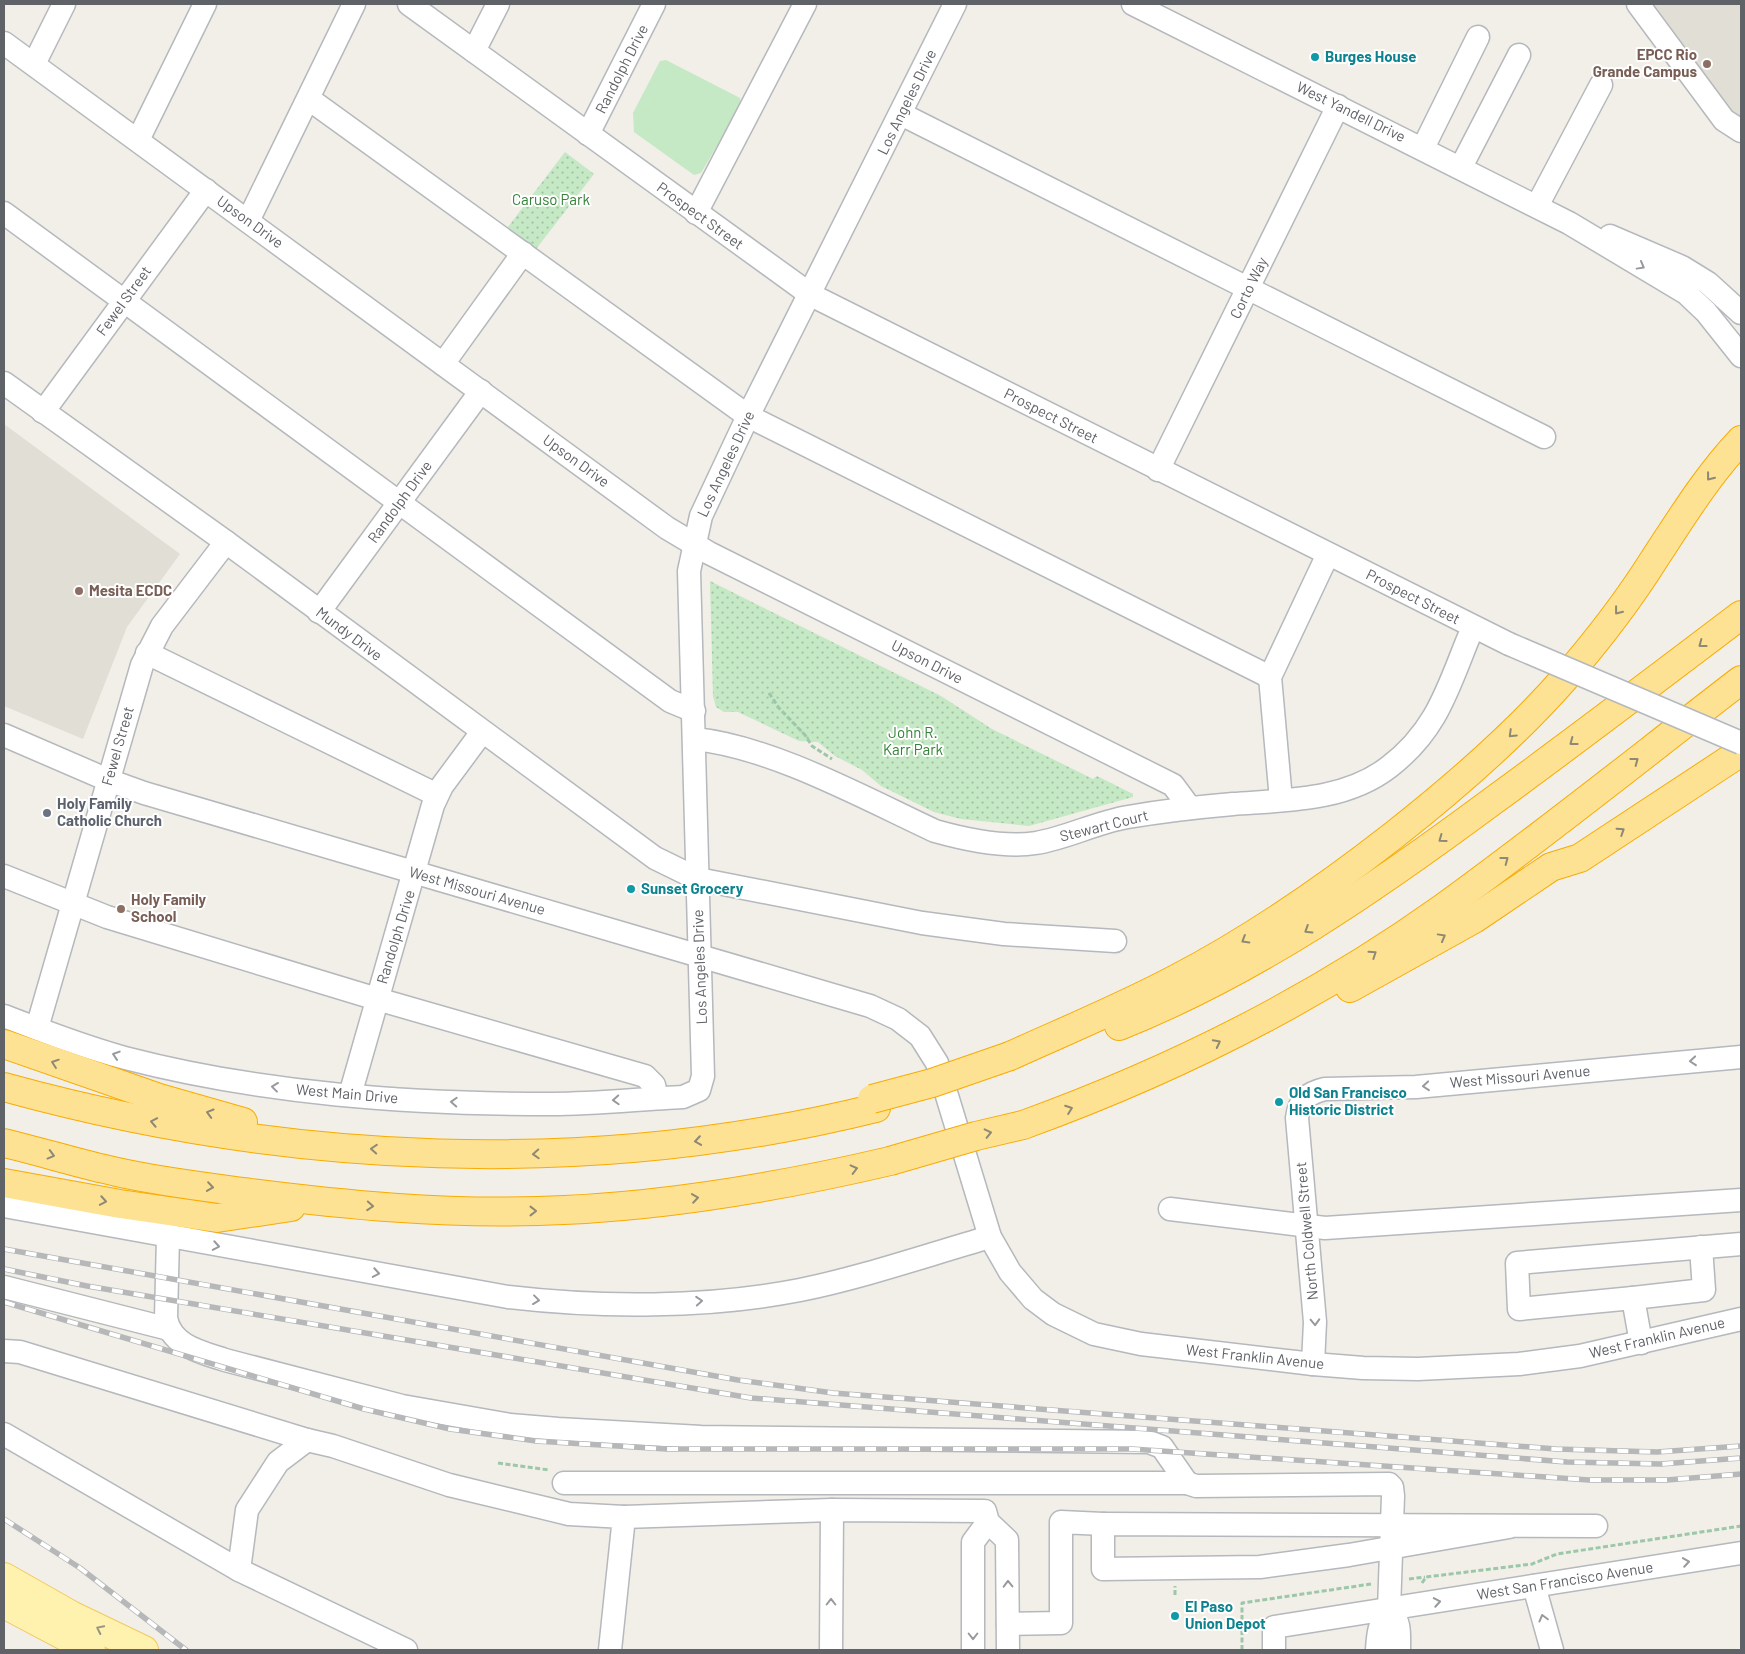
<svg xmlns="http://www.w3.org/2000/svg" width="1745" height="1654" font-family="Barlow,sans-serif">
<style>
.education{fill:#e1ded6}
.grass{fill:#c5e8c5}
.park{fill:url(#park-dots)}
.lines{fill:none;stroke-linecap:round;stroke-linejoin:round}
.minor-casing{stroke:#b5b8bc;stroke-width:25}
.major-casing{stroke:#f2c960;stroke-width:30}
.highway-casing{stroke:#f9ab00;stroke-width:30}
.path{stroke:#9cc7a9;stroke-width:3;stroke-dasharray:5 2.5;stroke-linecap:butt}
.minor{stroke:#fff;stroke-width:22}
.major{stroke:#fff2af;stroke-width:28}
.highway{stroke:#fde293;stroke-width:28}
.rail-casing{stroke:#b6b7b8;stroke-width:5.5}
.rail{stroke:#fff;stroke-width:4;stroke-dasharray:11;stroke-linecap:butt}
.minor-bridge-casing{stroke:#b5b8bc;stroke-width:25;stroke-linecap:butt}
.highway-bridge-casing{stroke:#f9ab00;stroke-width:30;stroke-linecap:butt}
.minor-bridge{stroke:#fff;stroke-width:22}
.highway-bridge{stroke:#fde293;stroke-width:28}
.oneway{stroke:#979a9d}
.oneway2{stroke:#8e8975}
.oneway3{stroke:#979581}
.culture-dot{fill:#0f9aa8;stroke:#fff;stroke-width:2}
.education-dot{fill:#8d6e63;stroke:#fff;stroke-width:2}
.worship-dot{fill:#6b7280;stroke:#fff;stroke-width:2}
.labels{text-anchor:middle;stroke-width:4;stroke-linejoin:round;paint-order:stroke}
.education-label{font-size:15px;font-weight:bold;fill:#785e54;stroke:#fff;text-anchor:start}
.culture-label{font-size:15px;font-weight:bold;fill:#0d838f;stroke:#fff;text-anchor:start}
.street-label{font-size:15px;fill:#5f6368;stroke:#fff}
.park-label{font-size:15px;fill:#348238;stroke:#fff}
.worship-label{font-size:15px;font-weight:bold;fill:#5b616d;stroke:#fff;text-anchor:start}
</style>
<defs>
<pattern id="park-dots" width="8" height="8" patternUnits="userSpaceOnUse" patternTransform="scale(1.25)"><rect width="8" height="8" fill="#c5e8c5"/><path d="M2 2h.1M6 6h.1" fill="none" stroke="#a3c0a4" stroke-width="1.8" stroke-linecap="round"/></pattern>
</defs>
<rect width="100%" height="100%" fill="#f1efe8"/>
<g class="education">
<polygon points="1626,4 1741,4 1741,134 1719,124"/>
<polygon points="4,424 180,554 127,627 83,739 4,706"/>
</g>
<polygon class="grass" points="666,60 740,98 741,105 701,173 694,175 634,132 633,113 660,61"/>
<g class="park">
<polygon points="565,152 594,174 536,249 508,227"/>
<polygon points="710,581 941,696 992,729 1093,779 1097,776 1133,794 1133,797 1029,826 961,819 934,812 881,786 862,770 835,756 818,742 799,741 738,712 724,712 716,707 713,696"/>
</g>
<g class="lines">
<g class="minor-casing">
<g id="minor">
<polyline points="409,4 811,295 1509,644"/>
<polyline points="1133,4 1569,223 1686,293 1706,312 1741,356"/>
<polyline points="1638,4 1724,120 1741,131"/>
<polyline points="4,43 667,528 709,553 1173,785 1190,808"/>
<polyline points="474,51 498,4"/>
<polyline points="34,64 64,4"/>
<polyline points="309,99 748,416 1270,677"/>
<polyline points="901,114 1544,437"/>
<polyline points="588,134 654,4"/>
<polyline points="138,140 205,4"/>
<polyline points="1423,148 1478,37"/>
<polyline points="1461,167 1519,55"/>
<polyline points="1537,206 1601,85"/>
<polyline points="4,213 670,701 694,711"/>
<polyline points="696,213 805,4"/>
<polyline points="248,221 354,4"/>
<polyline points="1610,236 1682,267 1708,283 1741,313"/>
<polyline points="443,364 523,253"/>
<polyline points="4,383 226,542 655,858 698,879 922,923 1004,934 1115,941"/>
<polyline points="43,412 206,190"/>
<polyline points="1158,470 1338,106"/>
<polyline points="319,612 481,391"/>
<polyline points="147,653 437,795"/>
<polyline points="4,735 108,780 144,793 870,1006 898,1019 920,1036 937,1063 990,1237 1010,1272 1033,1299 1053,1314 1094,1334 1141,1344 1313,1364 1363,1368 1418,1369 1519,1364 1580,1356 1741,1319"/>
<path d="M695,739C772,747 864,798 935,831C967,840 1004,848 1036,843C1067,838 1097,822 1128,817C1163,811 1198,807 1233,804C1286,800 1345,801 1389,767C1440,728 1449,683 1473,627"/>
<polyline points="1281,800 1270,677 1328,554"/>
<polyline points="4,876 107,917 377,999 645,1076 654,1085 657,1098"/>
<path d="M4,1016C43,1031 84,1047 125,1058C264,1094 409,1104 552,1104C595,1104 640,1099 683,1097L699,1090L703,1076L689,571L701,516L748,416L955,4"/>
<polyline points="37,1028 142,665 162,626 226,542"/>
<polyline points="350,1095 433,805 442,786 482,732"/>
<path d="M4,1206L508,1297C602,1308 707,1308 800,1290C864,1277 927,1255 990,1237"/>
<polyline points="1170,1209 1325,1228 1741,1200"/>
<path d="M168,1237L166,1318C171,1346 201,1352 225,1360L402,1406L510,1425L558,1429L701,1437L1149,1442L1162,1447L1187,1483"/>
<polyline points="4,1287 169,1329"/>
<polyline points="1633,1298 1704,1290 1701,1247"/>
<polyline points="1641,1343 1633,1298 1519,1309 1517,1263 1741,1244"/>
<polyline points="4,1351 20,1352 307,1440"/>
<path d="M1313,1364L1315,1322L1297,1118C1299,1100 1308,1093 1325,1089L1416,1087L1741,1057"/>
<polyline points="4,1434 239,1570"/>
<polyline points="564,1483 1187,1483 1196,1486 1389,1484 1392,1487 1393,1496 1389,1610"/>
<polyline points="624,1517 832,1510 985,1511 988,1522 1007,1540 1008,1650"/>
<polyline points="1509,1527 1349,1555 1260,1567 1103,1569 1103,1524 1596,1526"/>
<polyline points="1534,1586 1552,1650"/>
<path d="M1389,1610C1401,1620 1399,1635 1399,1650"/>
<polyline points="1008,1624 1061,1623 1061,1522 1103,1524"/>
<polyline points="406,1650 239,1570 247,1510 278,1462 307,1440 333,1446 449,1485 569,1514 624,1517 610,1650"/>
<polyline points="831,1650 832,1510"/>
<polyline points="973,1650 973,1542 988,1522"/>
<polyline points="1274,1650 1274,1627 1741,1553"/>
<path d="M1377,1650C1378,1634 1379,1623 1389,1610"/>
</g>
</g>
<g class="major-casing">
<g id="major">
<polyline points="4,1577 71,1615 144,1650"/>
<polyline points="4,1604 91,1650"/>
</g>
</g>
<g class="highway-casing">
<g id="highway">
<polyline points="1350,988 1474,919 1551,867 1580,858 1741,752"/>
<path d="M1119,1026C1254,972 1374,889 1490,803C1575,741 1658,678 1741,615"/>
<polyline points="4,1044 159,1098 243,1122"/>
<path d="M1010,1056C1065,1031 1121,1008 1174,980C1253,939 1325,889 1394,835C1455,787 1513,737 1564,679C1597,641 1628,601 1655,558C1682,517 1707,476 1741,440"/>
<path d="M4,1087C286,1165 590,1179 876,1108"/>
<path d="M1023,1125C1172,1071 1314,1000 1443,908C1544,835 1642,756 1741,680"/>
<path d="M4,1143C42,1152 79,1164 117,1172C161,1182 206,1187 251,1193C346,1205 442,1214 538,1211C657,1208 775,1188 890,1161"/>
<polyline points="4,1183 120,1204 217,1218 291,1207"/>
</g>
</g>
<g class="path">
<polyline points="769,693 779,708 805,735 812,746 832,759"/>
<polyline points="498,1463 549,1470"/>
<polyline points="1409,1579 1425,1577"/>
<polyline points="1422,1583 1426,1577 1532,1564 1557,1554 1741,1526"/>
<polyline points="1175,1595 1175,1586"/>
<polyline points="1242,1650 1242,1603 1371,1584"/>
</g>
<use href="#minor" class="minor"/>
<use href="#major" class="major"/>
<use href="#highway" class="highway"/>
<g class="rail-casing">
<g id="rail">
<polyline points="4,1249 738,1380 833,1393 1556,1449 1657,1452 1741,1446"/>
<polyline points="4,1269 87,1286 751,1398 1567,1462 1661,1464 1741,1458"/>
<polyline points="4,1302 364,1409 450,1429 536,1441 666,1449 1132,1449 1589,1480 1667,1480 1741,1474"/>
<polyline points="4,1519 80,1568 186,1650"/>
</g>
</g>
<use href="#rail" class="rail"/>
<g class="minor-bridge-casing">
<polyline id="minor-bridge" points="1509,644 1741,743"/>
</g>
<g class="highway-bridge-casing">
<g id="highway-bridge">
<polyline points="872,1099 932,1083 1010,1056"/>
<polyline points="890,1161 976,1136 1023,1125"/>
</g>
</g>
<use href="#minor-bridge" class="minor-bridge"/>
<use href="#highway-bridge" class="highway-bridge"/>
</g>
<defs><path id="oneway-chevron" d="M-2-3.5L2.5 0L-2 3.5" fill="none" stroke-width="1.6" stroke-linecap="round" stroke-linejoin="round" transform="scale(1.25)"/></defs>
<g class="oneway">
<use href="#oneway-chevron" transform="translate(1641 266) rotate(29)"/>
<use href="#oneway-chevron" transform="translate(116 1055) rotate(-162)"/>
<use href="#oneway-chevron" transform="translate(1693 1061) rotate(175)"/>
<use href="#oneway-chevron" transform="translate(1426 1086) rotate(175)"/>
<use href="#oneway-chevron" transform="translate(275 1087) rotate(-173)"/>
<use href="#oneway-chevron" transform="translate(616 1100) rotate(177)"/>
<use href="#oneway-chevron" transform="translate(454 1102) rotate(-177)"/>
<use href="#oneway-chevron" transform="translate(216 1246) rotate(10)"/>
<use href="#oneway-chevron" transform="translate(376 1273) rotate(10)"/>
<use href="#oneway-chevron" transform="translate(536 1300) rotate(7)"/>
<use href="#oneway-chevron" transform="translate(699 1301) rotate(-4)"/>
<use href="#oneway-chevron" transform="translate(1315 1322) rotate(88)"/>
<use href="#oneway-chevron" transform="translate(1686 1562) rotate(-9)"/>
<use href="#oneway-chevron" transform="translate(1008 1584) rotate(-91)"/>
<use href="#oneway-chevron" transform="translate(831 1602) rotate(-90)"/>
<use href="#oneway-chevron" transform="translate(1437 1602) rotate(-10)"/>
<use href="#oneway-chevron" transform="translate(1543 1618) rotate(-105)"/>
<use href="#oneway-chevron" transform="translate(973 1636) rotate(90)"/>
</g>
<g class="oneway2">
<use href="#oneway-chevron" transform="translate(1710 477) rotate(128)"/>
<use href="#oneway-chevron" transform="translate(1618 611) rotate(128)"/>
<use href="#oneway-chevron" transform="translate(1702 644) rotate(143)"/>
<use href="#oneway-chevron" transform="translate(1512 734) rotate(136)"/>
<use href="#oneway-chevron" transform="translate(1573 742) rotate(143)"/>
<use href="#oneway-chevron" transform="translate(1635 761) rotate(-37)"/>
<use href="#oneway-chevron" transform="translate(1621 831) rotate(-33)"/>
<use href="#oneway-chevron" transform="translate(1442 839) rotate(144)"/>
<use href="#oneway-chevron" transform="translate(1505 860) rotate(-37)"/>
<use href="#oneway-chevron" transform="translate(1308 930) rotate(148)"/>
<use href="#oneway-chevron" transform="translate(1442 937) rotate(-29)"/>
<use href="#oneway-chevron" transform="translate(1245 940) rotate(149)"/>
<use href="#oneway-chevron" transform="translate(1373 954) rotate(-34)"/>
<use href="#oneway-chevron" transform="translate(1217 1043) rotate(-27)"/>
<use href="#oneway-chevron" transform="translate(55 1063) rotate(-161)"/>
<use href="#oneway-chevron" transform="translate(1069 1109) rotate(-20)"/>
<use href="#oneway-chevron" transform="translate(210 1113) rotate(-164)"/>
<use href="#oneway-chevron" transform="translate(154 1122) rotate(-169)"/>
<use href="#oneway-chevron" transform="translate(988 1133) rotate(-13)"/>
<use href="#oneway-chevron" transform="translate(698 1141) rotate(172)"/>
<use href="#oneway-chevron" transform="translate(374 1149) rotate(-176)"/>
<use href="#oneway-chevron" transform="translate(536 1154) rotate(177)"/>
<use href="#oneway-chevron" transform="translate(51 1155) rotate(15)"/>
<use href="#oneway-chevron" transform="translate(854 1169) rotate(-14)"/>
<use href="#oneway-chevron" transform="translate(210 1187) rotate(8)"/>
<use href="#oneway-chevron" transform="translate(695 1198) rotate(-8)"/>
<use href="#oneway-chevron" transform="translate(103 1201) rotate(10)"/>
<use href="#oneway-chevron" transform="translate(370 1206) rotate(4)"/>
<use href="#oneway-chevron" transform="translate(533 1211)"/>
</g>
<use class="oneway3" href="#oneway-chevron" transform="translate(100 1629) rotate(-154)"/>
<g class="culture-dot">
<circle cx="1315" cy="57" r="5"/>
<circle cx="631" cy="889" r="5"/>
<circle cx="1279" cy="1102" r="5"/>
<circle cx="1175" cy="1616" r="5"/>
</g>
<g class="education-dot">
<circle cx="1707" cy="64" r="5"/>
<circle cx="79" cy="591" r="5"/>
<circle cx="121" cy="909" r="5"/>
</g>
<circle class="worship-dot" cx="47" cy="813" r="5"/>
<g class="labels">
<g class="education-label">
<text x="1697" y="60" text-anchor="end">EPCC Rio<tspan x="1697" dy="17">Grande Campus</tspan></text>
<text x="89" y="596">Mesita ECDC</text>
<text x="131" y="905">Holy Family<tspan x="131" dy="17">School</tspan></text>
</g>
<g class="culture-label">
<text x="1325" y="62">Burges House</text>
<text x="641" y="894">Sunset Grocery</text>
<text x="1289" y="1098">Old San Francisco<tspan x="1289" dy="17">Historic District</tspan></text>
<text x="1185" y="1612">El Paso<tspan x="1185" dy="17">Union Depot</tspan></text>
</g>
<g class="street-label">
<text transform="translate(622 69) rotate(-63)" y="5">Randolph Drive</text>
<text transform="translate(907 102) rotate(-64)" y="5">Los Angeles Drive</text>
<text transform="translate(1351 112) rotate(26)" y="5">West Yandell Drive</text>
<text transform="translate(700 216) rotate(36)" y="5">Prospect Street</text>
<text transform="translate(250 222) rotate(36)" y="5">Upson Drive</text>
<text transform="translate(1249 288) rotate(-64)" y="5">Corto Way</text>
<text transform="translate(124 301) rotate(-54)" y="5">Fewel Street</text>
<text transform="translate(1051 416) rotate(27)" y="5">Prospect Street</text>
<text transform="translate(576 461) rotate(36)" y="5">Upson Drive</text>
<text transform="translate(726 464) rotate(-65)" y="5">Los Angeles Drive</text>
<text transform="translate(400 502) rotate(-54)" y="5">Randolph Drive</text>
<text transform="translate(1413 597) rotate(27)" y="5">Prospect Street</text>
<text transform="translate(349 634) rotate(37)" y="5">Mundy Drive</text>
<text transform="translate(927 662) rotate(27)" y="5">Upson Drive</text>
<text transform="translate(118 746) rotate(-74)" y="5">Fewel Street</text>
<text transform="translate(1104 826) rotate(-14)" y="5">Stewart Court</text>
<text transform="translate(477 891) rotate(16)" y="5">West Missouri Avenue</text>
<text transform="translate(396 937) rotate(-73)" y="5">Randolph Drive</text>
<text transform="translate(700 967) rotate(-92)" y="5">Los Angeles Drive</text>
<text transform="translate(1520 1077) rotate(-5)" y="5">West Missouri Avenue</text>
<text transform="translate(347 1094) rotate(5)" y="5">West Main Drive</text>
<text transform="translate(1307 1231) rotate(-95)" y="5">North Coldwell Street</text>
<text transform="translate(1657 1338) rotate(-13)" y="5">West Franklin Avenue</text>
<text transform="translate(1255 1357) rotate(6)" y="5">West Franklin Avenue</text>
<text transform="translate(1565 1581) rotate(-9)" y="5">West San Francisco Avenue</text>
</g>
<g class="park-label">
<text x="551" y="205">Caruso Park</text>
<text x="913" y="738">John R.<tspan x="913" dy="17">Karr Park</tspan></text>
</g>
<g class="worship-label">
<text x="57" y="809">Holy Family<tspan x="57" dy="17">Catholic Church</tspan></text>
</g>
</g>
<rect width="1745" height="1654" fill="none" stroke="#5f6368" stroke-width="10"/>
</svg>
